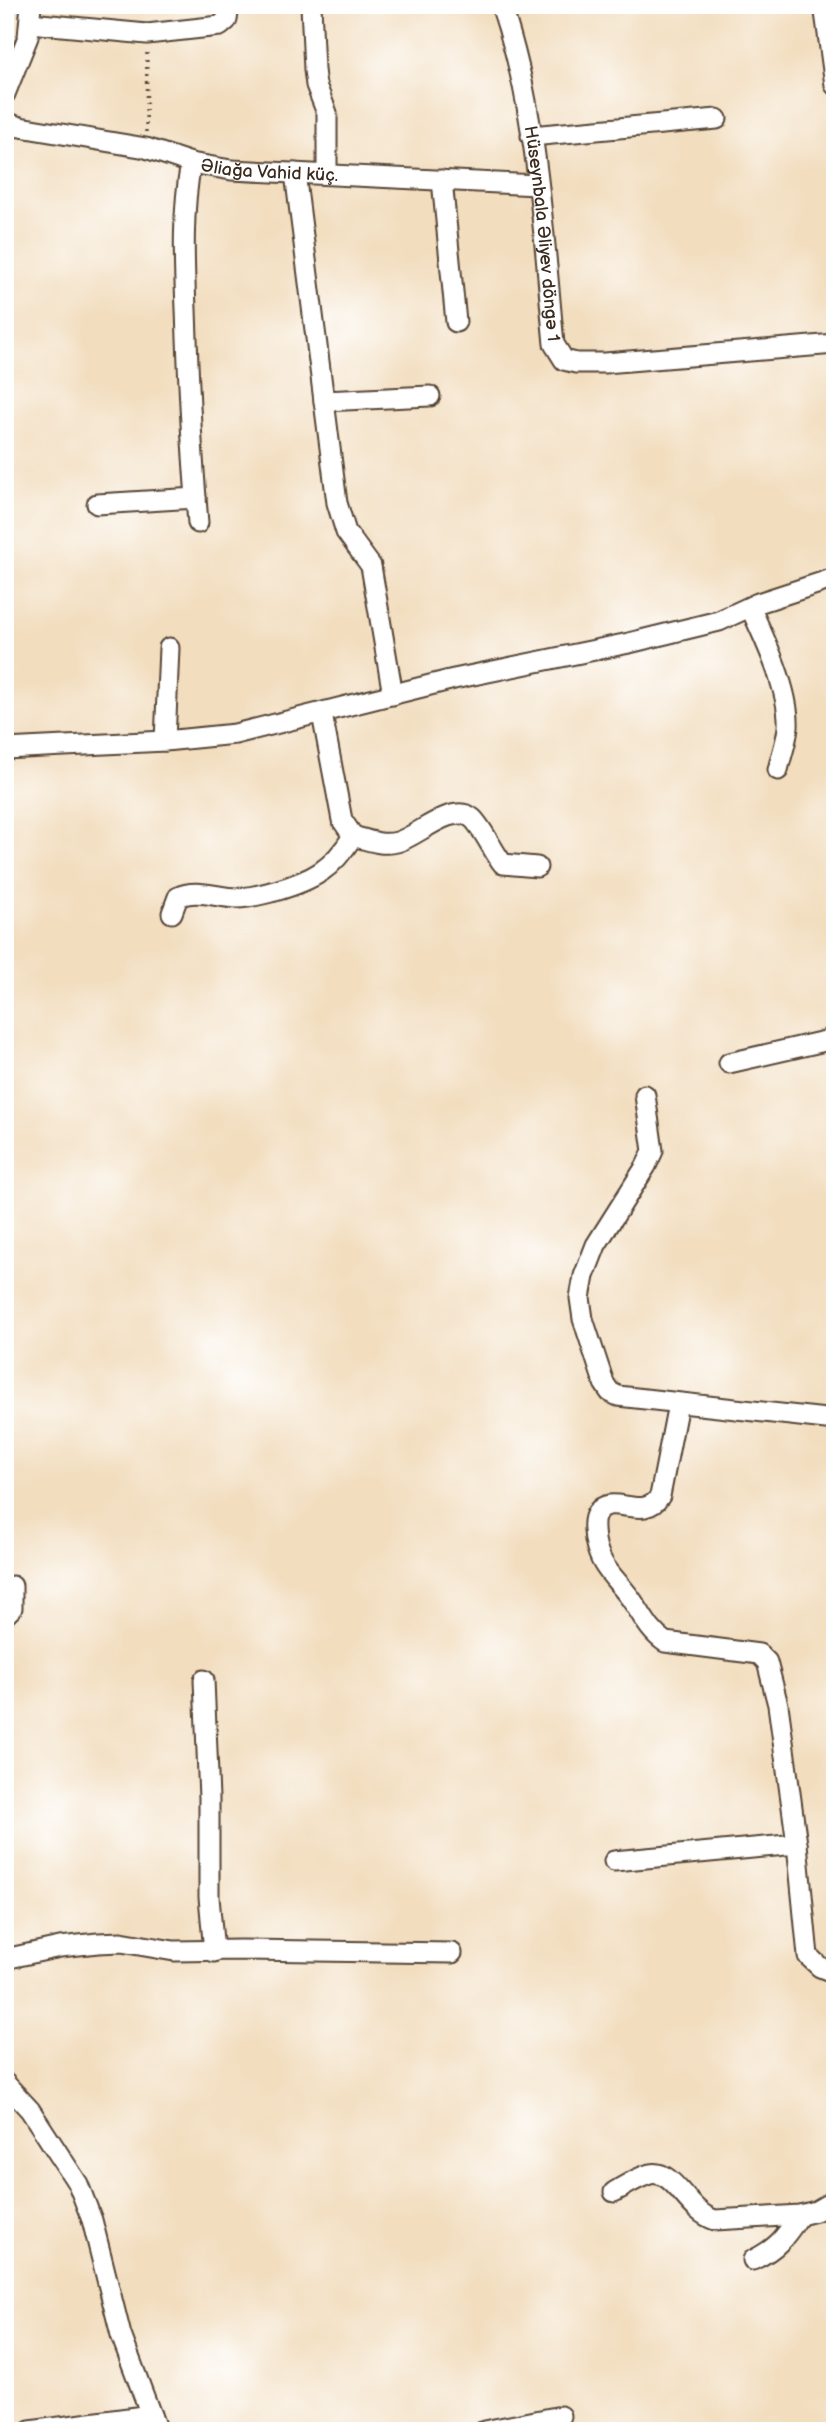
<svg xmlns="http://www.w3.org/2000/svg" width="840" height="2436" font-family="'Balsamiq Sans',sans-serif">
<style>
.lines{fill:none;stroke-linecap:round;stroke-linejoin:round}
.minor-casing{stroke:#564536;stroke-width:23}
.path{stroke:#564536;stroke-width:3.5;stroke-dasharray:2 5;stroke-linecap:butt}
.minor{stroke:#fff;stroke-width:19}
.labels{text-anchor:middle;stroke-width:7;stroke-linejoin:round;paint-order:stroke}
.street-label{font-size:18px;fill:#3b2a1e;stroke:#fff}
</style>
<rect width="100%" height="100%" fill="#fff"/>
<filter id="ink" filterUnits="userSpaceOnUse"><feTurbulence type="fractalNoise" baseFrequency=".0143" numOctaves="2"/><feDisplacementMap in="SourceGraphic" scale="14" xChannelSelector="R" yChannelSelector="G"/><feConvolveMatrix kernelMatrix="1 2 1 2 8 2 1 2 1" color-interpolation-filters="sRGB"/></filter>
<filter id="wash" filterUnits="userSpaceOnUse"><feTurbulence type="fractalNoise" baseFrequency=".00686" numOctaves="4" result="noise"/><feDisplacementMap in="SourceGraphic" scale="28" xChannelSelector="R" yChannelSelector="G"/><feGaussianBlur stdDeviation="1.57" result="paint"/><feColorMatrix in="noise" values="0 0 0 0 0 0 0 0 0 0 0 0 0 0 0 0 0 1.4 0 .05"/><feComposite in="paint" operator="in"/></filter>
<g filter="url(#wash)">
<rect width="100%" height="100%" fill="#f2ddbe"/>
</g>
<g filter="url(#ink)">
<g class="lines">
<g class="minor-casing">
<g id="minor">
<polyline points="311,5 314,70 316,85 327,113 327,174"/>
<path id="s1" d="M501,5C538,113 543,231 554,344L564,360L576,363H605L835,344"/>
<polyline points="824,5 835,85"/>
<polyline points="30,23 147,34 220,26 227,20 229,5"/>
<polyline points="5,94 28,37 31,5"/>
<path id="s2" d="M5,122L20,127L146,148L191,163L231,170L538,185"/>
<polyline points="531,136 717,119"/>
<polyline points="295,173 337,503 346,532 371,566 393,695"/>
<polyline points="442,180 456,322"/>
<polyline points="324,401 430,396"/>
<polyline points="196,498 198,523"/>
<path d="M97,504L196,498C191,435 188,372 186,309C184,261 182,211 191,163"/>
<path d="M750,607C765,639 790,692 788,727C787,741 781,756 778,770"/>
<path d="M322,714L342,820L353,836C367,840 382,846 397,842C417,837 452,802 472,818C481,825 494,853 503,864L537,867"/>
<polyline points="165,741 169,648"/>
<polyline points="5,749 165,741 235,734 454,679 629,643 719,621 758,603 835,578"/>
<path d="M172,913L178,897C196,888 218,898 237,898C250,898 263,894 275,891C313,880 332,870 353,836"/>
<polyline points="729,1063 825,1041 835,1036"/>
<polyline points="645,1095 653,1151 646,1166 596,1245 584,1276 580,1298 583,1319 604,1383 610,1392 618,1396 835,1420"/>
<path d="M678,1404L660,1496C644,1523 611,1491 597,1513C592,1520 594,1531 595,1540C600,1567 612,1574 628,1595C641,1611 647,1630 665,1642L759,1654L767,1662L778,1705L797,1844L808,1956L820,1967L835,1973"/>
<polyline points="5,1615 12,1608 12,1586"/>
<polyline points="204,1680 209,1798 209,1897 214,1952"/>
<polyline points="614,1861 797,1844"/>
<polyline points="5,1959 60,1947 98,1943 121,1942 174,1951 241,1950 452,1953"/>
<polyline points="5,2083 30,2110 78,2184 92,2220 121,2335 157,2431"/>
<path d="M614,2192C625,2186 638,2177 650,2174C675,2169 686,2211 715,2220L800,2215L816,2211L835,2200"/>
<path d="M753,2260C778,2248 785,2237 800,2215"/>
<polyline points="30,2431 151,2415"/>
<polyline points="484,2431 561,2416"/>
</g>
</g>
<g class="path">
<polyline points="146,132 147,52"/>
<polyline points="5,1200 18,1201"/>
</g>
<use href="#minor" class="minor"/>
</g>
</g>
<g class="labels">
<g class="street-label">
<text dy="6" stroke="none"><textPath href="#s2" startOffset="270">Əliağa Vahid küç.</textPath></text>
<text dy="6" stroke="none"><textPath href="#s1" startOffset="233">Hüseynbala Əliyev döngə 1</textPath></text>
</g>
</g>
<rect width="840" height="2436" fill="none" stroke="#fff" stroke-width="28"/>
</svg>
